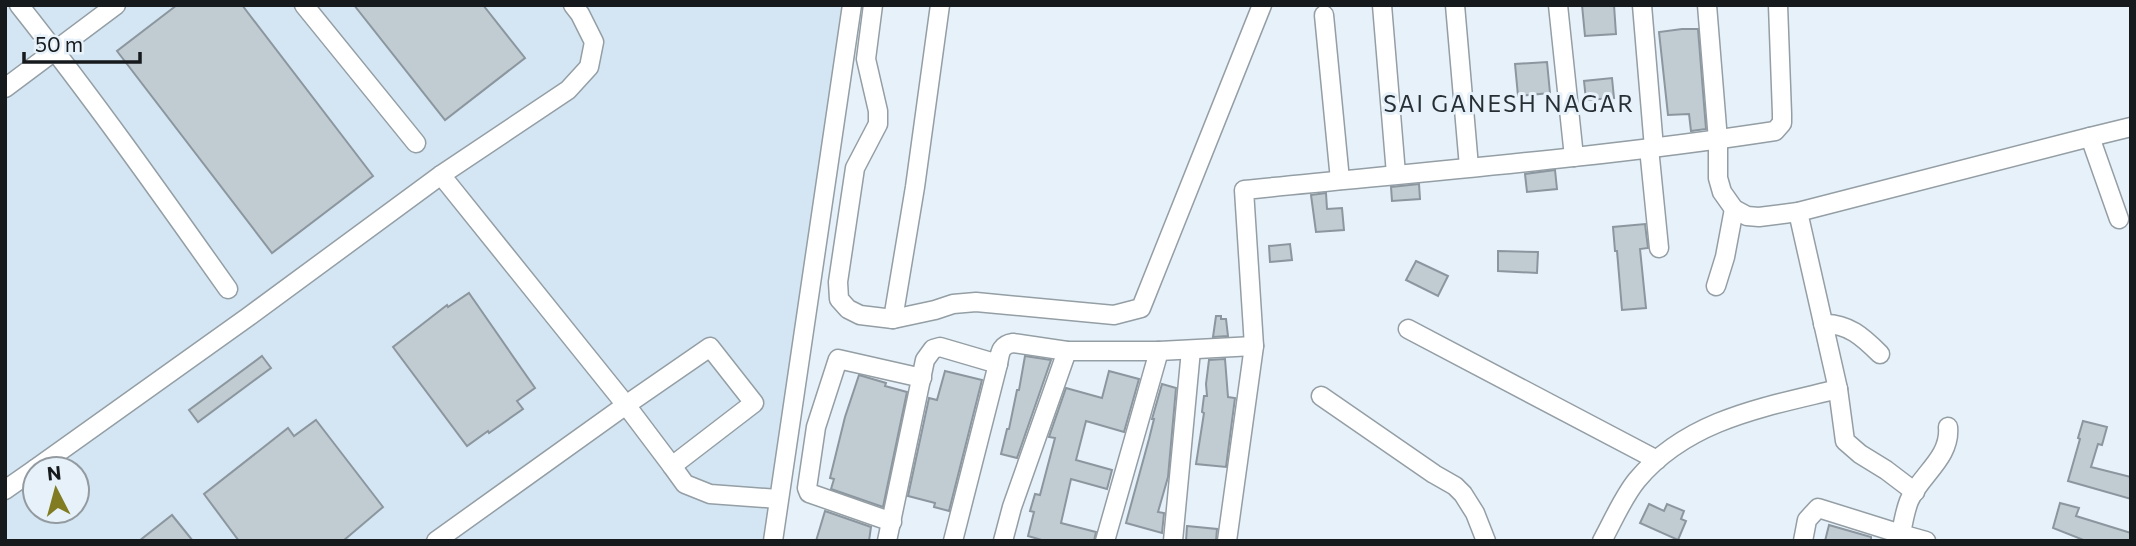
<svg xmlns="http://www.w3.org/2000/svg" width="2136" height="546" font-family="Commissioner,sans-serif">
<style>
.built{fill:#d4e6f3;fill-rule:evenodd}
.building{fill:#c0cbd2;stroke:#8c969e;stroke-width:2}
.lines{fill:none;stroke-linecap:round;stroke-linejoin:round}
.minor-casing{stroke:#949ea5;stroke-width:21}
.minor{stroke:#fff;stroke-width:18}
.labels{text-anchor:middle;stroke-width:6;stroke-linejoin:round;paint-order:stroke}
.neighbourhood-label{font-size:23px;letter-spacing:2px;fill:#272f35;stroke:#e7f1f9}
</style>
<rect width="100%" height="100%" fill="#e7f1f9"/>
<path class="built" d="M5,5H861L780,541H5ZM35,469H77V511H35Z"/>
<g class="building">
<polygon points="177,5 242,5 373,176 272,253 117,51"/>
<polygon points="354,5 483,5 525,58 445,120"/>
<polygon points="1582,5 1614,5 1616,34 1585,36"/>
<polygon points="1682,29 1698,29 1706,129 1691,131 1689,114 1668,115 1659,32"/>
<polygon points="1547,62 1550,93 1518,96 1515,64"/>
<polygon points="1612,78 1614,98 1586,100 1584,81"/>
<polygon points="1555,170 1557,189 1527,192 1525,174"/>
<polygon points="1419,184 1420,199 1392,201 1391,187"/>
<polygon points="1326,193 1327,209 1342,208 1344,230 1316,232 1311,195"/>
<polygon points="1645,224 1648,248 1640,249 1646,308 1622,310 1617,251 1615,251 1613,227"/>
<polygon points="1290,244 1292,260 1270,262 1269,246"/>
<polygon points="1498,251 1538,252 1537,273 1498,271"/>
<polygon points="1416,261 1448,276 1438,296 1406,280"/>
<polygon points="469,293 535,388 517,401 523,409 489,433 488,431 467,446 393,347 447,305 448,307"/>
<polygon points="1216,316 1221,316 1221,319 1226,319 1228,336 1213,337"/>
<polygon points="262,356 271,368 198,422 189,410"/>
<polygon points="1025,356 1051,360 1017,458 1001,454 1007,429 1009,429 1017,390 1019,390"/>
<polygon points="1225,359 1228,397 1235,398 1226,467 1196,464 1204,413 1202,412 1204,396 1207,396 1206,384 1209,360"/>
<polygon points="945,371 982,380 949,511 934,507 935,503 908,496 929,398 937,400"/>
<polygon points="1109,371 1139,379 1124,432 1086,421 1076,460 1112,470 1107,489 1071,479 1061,523 1096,532 1094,541 1045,541 1028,536 1034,512 1030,511 1035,494 1040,495 1055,438 1049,437 1066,388 1102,398"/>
<polygon points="859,375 886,383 885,386 907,392 883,507 831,489 834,479 830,478 845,417"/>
<polygon points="1162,384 1176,388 1168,477 1158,512 1164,513 1162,533 1126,523 1149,439 1154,419 1152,419"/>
<polygon points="316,420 383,507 343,541 239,541 204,494 288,428 294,436"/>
<polygon points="2083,421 2107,427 2102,445 2098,444 2091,467 2131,477 2131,499 2068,481 2080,439 2078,438"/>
<polygon points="2060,503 2079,508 2076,516 2131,533 2131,541 2086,541 2053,528"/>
<polygon points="1649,504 1664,511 1667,504 1684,511 1681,519 1686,521 1678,540 1640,523"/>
<polygon points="825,511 871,527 869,541 816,541"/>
<polygon points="172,515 193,541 139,541"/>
<polygon points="1829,525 1871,537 1871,541 1825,541"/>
<polygon points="1187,526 1217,529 1216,541 1186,541"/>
</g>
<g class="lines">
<g class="minor-casing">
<g id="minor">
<path d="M19,5C92,97 160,193 228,289"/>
<polyline points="304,5 416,143"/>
<polyline points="873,5 866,59 878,111 878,124 855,168 838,282 839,299 848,309 860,315 893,319 935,310 953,304 976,302 1114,315 1141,308 1262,5"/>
<polyline points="1382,5 1396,174"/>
<polyline points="1455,5 1469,167"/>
<polyline points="1558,5 1574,157"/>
<polyline points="1642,5 1654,148"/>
<polyline points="1707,5 1718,140 1718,178 1722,192 1734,209 1747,216 1759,217 1798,212 2090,137"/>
<polyline points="1324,15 1340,180"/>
<polyline points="5,88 116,5"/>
<polyline points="1649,148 1659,248"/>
<polyline points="1798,212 1838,389 1845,441 1860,454 1886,470 1915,492"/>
<polyline points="2119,219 2090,137 2131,127"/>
<polyline points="1716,286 1725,257 1734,209"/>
<polyline points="893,319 915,187 940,5"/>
<path d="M1823,324C1848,323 1863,337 1880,354"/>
<polyline points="1408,329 1657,460"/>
<polygon points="710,347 754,403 672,466 626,405"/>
<polyline points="1321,396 1434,474 1455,486 1463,494 1475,513 1486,541"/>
<polyline points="672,466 685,484 710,494 778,499"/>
<polyline points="35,469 248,317 441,175"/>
<polyline points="5,490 35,469"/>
<polyline points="892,522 809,493 807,488 816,427 838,359 922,378"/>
<polyline points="436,541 626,405 441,175 568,90 589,67 594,42 580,14 573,5"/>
<polyline points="773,541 852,5"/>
<path d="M887,541L925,360L933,349L940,347L998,364C1000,353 1000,345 1013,343L1067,351H1159L1254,346"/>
<polyline points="953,541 998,364"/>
<polyline points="1003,541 1012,507 1067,351"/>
<polyline points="1105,541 1159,351"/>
<polyline points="1173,541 1191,350"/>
<path d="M1227,541L1254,346L1244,190C1421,172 1599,158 1775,131L1782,123V114L1778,5"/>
<path d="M1602,541C1613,521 1623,497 1637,480C1688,419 1765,407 1838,389"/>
<polyline points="1803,541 1807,520 1818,508 1901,534 1899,541"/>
<path d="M1926,541L1901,534C1903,523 1905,511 1909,501C1920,475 1951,458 1948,427"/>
</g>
</g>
<use href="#minor" class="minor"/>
</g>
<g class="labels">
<g class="neighbourhood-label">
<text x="1509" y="112">SAI GANESH NAGAR</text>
</g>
</g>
<rect width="2136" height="546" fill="none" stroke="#161a1c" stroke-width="14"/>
<g transform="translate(56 490) rotate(354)"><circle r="33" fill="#e7f1f9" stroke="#939ba1" stroke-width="2"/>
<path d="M0-5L12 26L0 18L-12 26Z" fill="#817b21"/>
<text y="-10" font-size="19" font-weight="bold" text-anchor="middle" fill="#161a1c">N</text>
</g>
<path d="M24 52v10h116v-10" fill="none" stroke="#161a1c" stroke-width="3.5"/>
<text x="35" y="52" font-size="21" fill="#161a1c" stroke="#e7f1f9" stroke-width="5" paint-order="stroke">50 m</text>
</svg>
